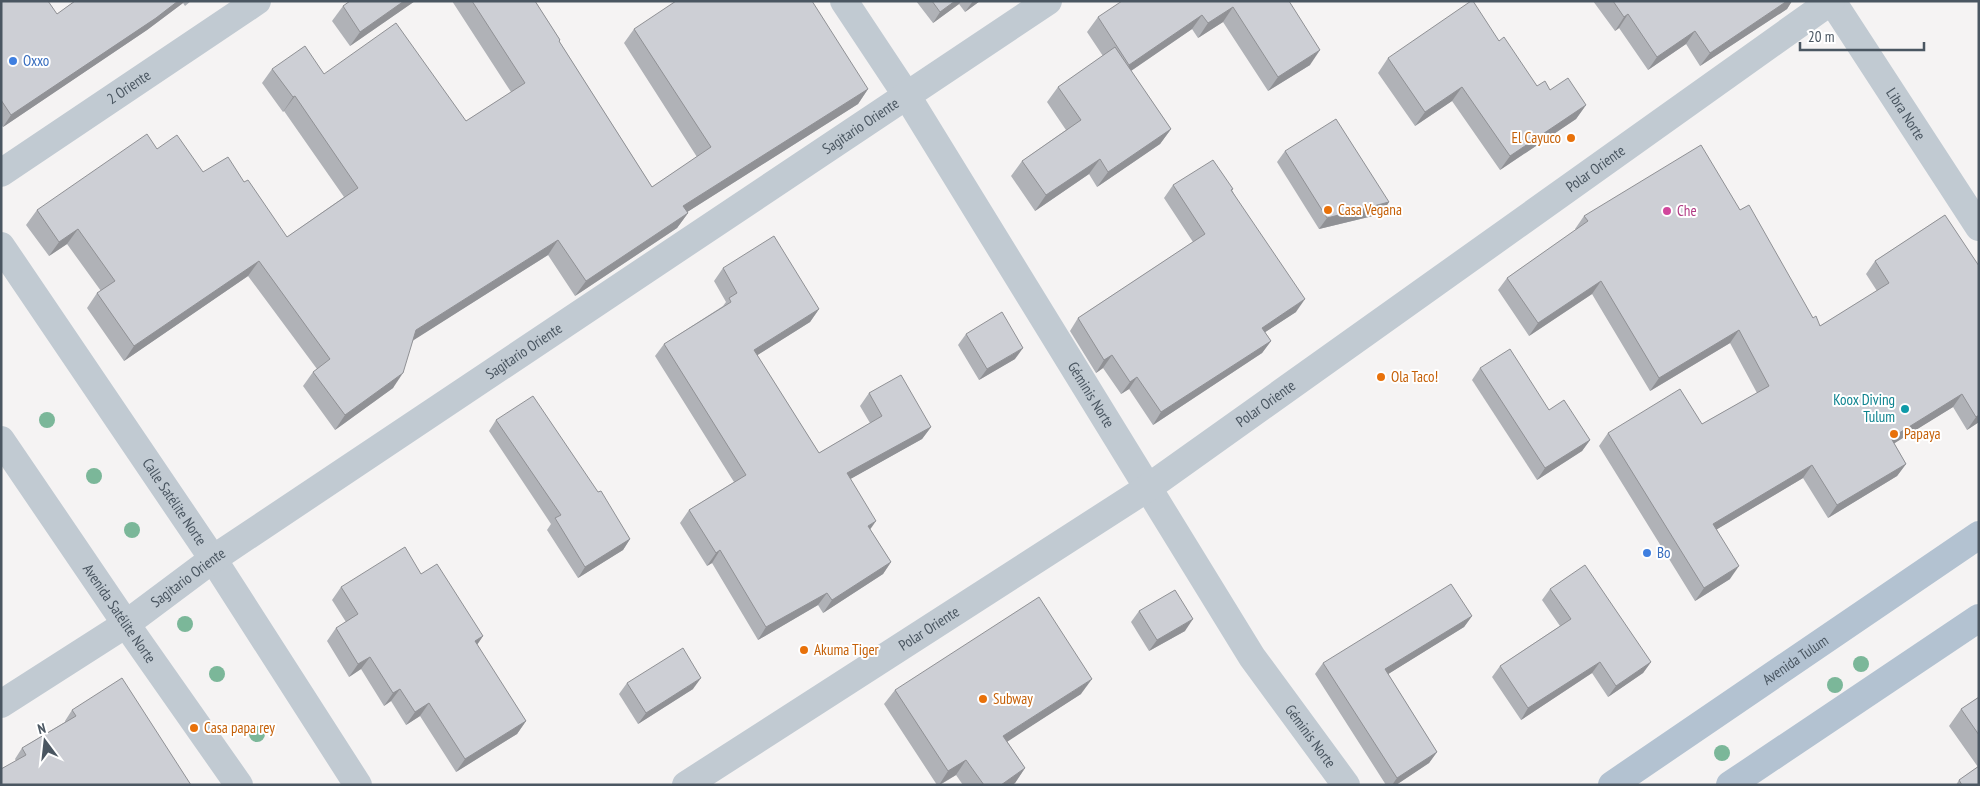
<svg xmlns="http://www.w3.org/2000/svg" width="1980" height="786" font-family="'PT Sans Narrow',sans-serif">
<style>
.lines{fill:none;stroke-linecap:round;stroke-linejoin:round}
.street{stroke:#c1cad2;stroke-width:28}
.primary{stroke:#b3c2d1;stroke-width:28}
.tree{fill:#7bb799}
.wall{fill:#b0b2b7}
.shaded-wall{fill:#909195}
.building{fill:#cdcfd5;stroke:#909195}
.shop-dot{fill:#3f7fe0;stroke:#fff;stroke-width:2}
.food-dot{fill:#e8710a;stroke:#fff;stroke-width:2}
.hotel-dot{fill:#d1479c;stroke:#fff;stroke-width:2}
.culture-dot{fill:#0f9aa8;stroke:#fff;stroke-width:2}
.labels{text-anchor:middle;stroke-width:4;stroke-linejoin:round;paint-order:stroke}
.shop-label{font-size:15px;fill:#366cbe;stroke:#fff;text-anchor:start}
.street-label{font-size:15px;fill:#4a5661;stroke:#fff}
.food-label{font-size:15px;fill:#c56008;stroke:#fff;text-anchor:start}
.hotel-label{font-size:15px;fill:#b23c85;stroke:#fff;text-anchor:start}
.culture-label{font-size:15px;fill:#0d838f;stroke:#fff;text-anchor:end}
</style>
<rect width="100%" height="100%" fill="#f5f3f3"/>
<g class="lines">
<g class="street">
<path id="s1" d="M844,1L907,96L1252,657L1346,785"/>
<path id="s2" d="M1832,1L1979,227"/>
<path id="s3" d="M1,173L257,1"/>
<path id="s4" d="M1,246L213,559L358,785"/>
<path id="s5" d="M1,440L126,624L239,785"/>
<path id="s6" d="M1,704L126,624L213,559L1048,1"/>
<path id="s7" d="M686,785L1149,487L1831,1"/>
</g>
<g class="primary">
<path id="s8" d="M1612,785L1979,535"/>
<polyline points="1730,785 1979,618"/>
</g>
</g>
<g class="tree">
<circle cx="47" cy="420" r="8"/>
<circle cx="94" cy="476" r="8"/>
<circle cx="132" cy="530" r="8"/>
<circle cx="185" cy="624" r="8"/>
<circle cx="1861" cy="664" r="8"/>
<circle cx="217" cy="674" r="8"/>
<circle cx="1835" cy="685" r="8"/>
<circle cx="257" cy="734" r="8"/>
<circle cx="1722" cy="753" r="8"/>
</g>
<g class="wall">
<polygon points="1,1 57,14 75,1 191,1 185,6 183,3 147,30 3,127 1,125"/>
<polygon points="350,1 415,1 350,46 332,21 343,6"/>
<polygon points="452,1 535,1 560,40 559,41 652,187 697,157 624,43 634,29 868,89 858,104 687,212 688,213 677,228 575,296 548,255 413,340 393,388 335,430 303,386 313,372 317,369 248,276 124,361 87,308 97,293 101,291 67,244 49,256 26,225 37,210 157,149 203,172 244,182 287,237 344,197 284,111 283,112 262,83 272,69 324,74 466,121 511,92"/>
<polygon points="916,1 980,1 965,12 959,4 933,23"/>
<polygon points="1289,1 1310,65 1268,91 1223,22 1198,38 1192,29 1131,71 1171,129 1160,144 1097,187 1089,174 1035,211 1011,176 1022,161 1066,130 1047,102 1058,87 1103,56 1087,32 1098,17"/>
<polygon points="1593,1 1792,1 1787,9 1700,66 1686,44 1648,70 1619,28 1615,31"/>
<polygon points="1499,41 1537,86 1550,90 1586,105 1576,119 1500,170 1452,101 1415,126 1378,73 1388,58"/>
<polygon points="1285,151 1389,202 1381,214 1319,229 1277,162"/>
<polygon points="1173,185 1233,189 1232,190 1296,312 1265,332 1271,341 1262,353 1153,425 1129,389 1121,394 1103,368 1096,373 1070,331 1078,318 1193,242 1164,198"/>
<polygon points="1740,210 1813,318 1820,326 1877,291 1866,274 1875,261 1945,215 1979,422 1967,430 1953,407 1894,443 1906,464 1897,476 1828,518 1803,478 1717,529 1730,579 1695,601 1599,446 1608,433 1702,424 1757,393 1730,343 1650,391 1592,294 1529,336 1498,290 1507,278 1576,230 1575,229 1584,216"/>
<polygon points="723,268 819,309 810,322 757,355 819,453 870,423 860,406 869,393 931,427 922,439 850,479 870,529 891,562 883,574 823,613 818,605 758,640 712,563 707,566 680,523 689,510 734,482 655,356 664,344 723,306 726,302 714,281"/>
<polygon points="966,334 1015,359 979,380 958,345"/>
<polygon points="1480,368 1549,410 1590,440 1582,451 1537,480 1472,380"/>
<polygon points="496,420 630,539 623,550 578,578 547,530 551,524 489,431"/>
<polygon points="421,574 483,636 477,645 526,721 517,734 456,772 420,716 406,725 391,701 384,706 361,669 349,677 327,641 336,628 346,622 332,600 341,587"/>
<polygon points="1550,589 1651,662 1643,673 1608,697 1592,673 1521,720 1492,677 1500,666 1560,626 1542,600"/>
<polygon points="1139,611 1185,631 1149,651 1131,622"/>
<polygon points="1472,616 1464,627 1388,674 1437,752 1429,763 1396,785 1386,785 1315,674 1323,663"/>
<polygon points="627,683 693,689 638,724 619,694"/>
<polygon points="895,690 1081,694 1007,741 1025,768 1015,783 1012,785 963,785 956,775 940,785 937,785 884,704"/>
<polygon points="1979,697 1979,785 1956,785 1959,780 1978,767 1949,726 1961,709"/>
<polygon points="72,710 191,785 16,761 15,759 22,748 65,722 65,721"/>
</g>
<g class="shaded-wall">
<polygon points="178,1 184,1 183,3 147,30 3,127 11,115"/>
<polygon points="404,1 415,1 350,46 360,32"/>
<polygon points="955,1 961,1 959,4 933,23 940,12"/>
<polygon points="973,1 980,1 965,12"/>
<polygon points="1787,1 1792,1 1787,9 1700,66 1710,53"/>
<polygon points="1233,7 1223,22 1198,38 1208,23"/>
<polygon points="1628,14 1619,28 1615,31 1624,17"/>
<polygon points="1202,15 1192,29 1119,79 1129,65"/>
<polygon points="1695,31 1686,44 1648,70 1657,57"/>
<polygon points="1320,50 1310,65 1268,91 1278,77"/>
<polygon points="1462,87 1452,101 1415,126 1425,112"/>
<polygon points="868,89 858,104 673,221 683,206"/>
<polygon points="295,96 284,111 283,112 293,97"/>
<polygon points="1586,105 1576,119 1500,170 1510,156"/>
<polygon points="1171,129 1160,144 1097,187 1108,172"/>
<polygon points="1100,159 1089,174 1035,211 1046,195"/>
<polygon points="1389,202 1381,214 1319,229 1327,218"/>
<polygon points="688,213 677,228 575,296 586,281"/>
<polygon points="78,229 67,244 49,256 59,242"/>
<polygon points="558,240 548,255 406,345 416,330"/>
<polygon points="259,261 248,276 124,361 134,346"/>
<polygon points="1601,281 1592,294 1529,336 1538,323"/>
<polygon points="1305,299 1296,312 1253,340 1262,328"/>
<polygon points="819,309 810,322 745,363 754,350"/>
<polygon points="1739,330 1730,343 1650,391 1659,378"/>
<polygon points="1271,341 1262,353 1153,425 1161,412"/>
<polygon points="1023,348 1015,359 979,380 987,369"/>
<polygon points="1112,355 1103,368 1096,373 1104,360"/>
<polygon points="403,373 393,388 335,430 345,415"/>
<polygon points="1137,377 1129,389 1121,394 1130,382"/>
<polygon points="1962,394 1953,407 1882,451 1891,438"/>
<polygon points="1979,415 1979,422 1967,430 1976,417"/>
<polygon points="931,427 922,439 838,486 847,473"/>
<polygon points="1590,440 1582,451 1537,480 1545,468"/>
<polygon points="1906,464 1897,476 1828,518 1837,505"/>
<polygon points="1812,465 1803,478 1704,537 1713,524"/>
<polygon points="876,521 867,534 868,526"/>
<polygon points="630,539 623,550 578,578 585,567"/>
<polygon points="720,550 712,563 707,566 716,553"/>
<polygon points="891,562 883,574 823,613 832,600"/>
<polygon points="1739,566 1730,579 1695,601 1704,588"/>
<polygon points="827,593 818,605 758,640 766,627"/>
<polygon points="1472,616 1464,627 1377,681 1385,669"/>
<polygon points="1193,619 1185,631 1149,651 1157,640"/>
<polygon points="483,636 474,649 475,641"/>
<polygon points="370,657 361,669 349,677 358,664"/>
<polygon points="1600,662 1592,673 1521,720 1528,708"/>
<polygon points="1651,662 1643,673 1608,697 1616,686"/>
<polygon points="701,678 693,689 638,724 646,713"/>
<polygon points="1092,679 1081,694 993,751 1003,736"/>
<polygon points="400,689 391,701 384,706 393,693"/>
<polygon points="429,703 420,716 406,725 415,712"/>
<polygon points="526,721 517,734 456,772 465,759"/>
<polygon points="1437,752 1429,763 1396,785 1392,785 1397,778"/>
<polygon points="966,760 956,775 939,785 948,771"/>
<polygon points="1025,768 1015,783 1012,785 1001,785"/>
</g>
<g class="building">
<polygon points="1,1 48,1 57,14 75,1 178,1 156,18 11,115 1,100"/>
<polygon points="350,1 404,1 360,32 343,6"/>
<polygon points="472,1 535,1 560,40 559,41 652,187 711,147 634,29 676,1 812,1 868,89 683,206 688,213 586,281 558,240 416,330 403,373 345,415 313,372 330,359 259,261 134,346 97,293 115,281 78,229 59,242 37,210 147,134 157,149 177,135 203,172 228,157 244,182 248,180 287,237 358,188 295,96 293,97 272,69 305,46 324,74 396,23 466,121 525,83"/>
<polygon points="932,1 955,1 940,12"/>
<polygon points="1122,1 1289,1 1320,50 1278,77 1233,7 1208,23 1202,15 1129,65 1098,17"/>
<polygon points="1471,1 1473,1 1499,41 1504,37 1537,86 1545,81 1550,90 1568,78 1586,105 1510,156 1462,87 1425,112 1388,58"/>
<polygon points="1613,1 1787,1 1710,53 1695,31 1657,57 1628,14 1624,17"/>
<polygon points="1115,47 1171,129 1108,172 1100,159 1046,195 1022,161 1081,120 1058,87"/>
<polygon points="1336,119 1389,202 1327,218 1285,151"/>
<polygon points="1701,145 1740,210 1749,205 1813,318 1816,316 1820,326 1889,283 1875,261 1945,215 1979,266 1979,415 1976,417 1962,394 1891,438 1906,464 1837,505 1812,465 1713,524 1739,566 1704,588 1608,433 1680,389 1702,424 1769,386 1739,330 1659,378 1601,281 1538,323 1507,278 1588,221 1584,216"/>
<polygon points="1213,160 1233,189 1231,190 1305,299 1262,328 1271,341 1161,412 1137,377 1130,382 1112,355 1104,360 1078,318 1205,234 1173,185"/>
<polygon points="774,236 819,309 754,350 819,453 882,416 869,393 901,375 931,427 847,473 876,521 868,526 891,562 832,600 827,593 766,627 720,550 716,553 689,510 746,475 664,344 731,302 729,298 737,293 723,268"/>
<polygon points="1002,312 1023,348 987,369 966,334"/>
<polygon points="1510,349 1549,410 1564,400 1590,440 1545,468 1480,368"/>
<polygon points="533,396 598,492 601,491 630,539 585,567 555,518 561,515 496,420"/>
<polygon points="405,547 421,574 437,564 483,636 475,641 526,721 465,759 429,703 415,712 400,689 393,693 370,657 358,664 336,628 358,614 341,587"/>
<polygon points="1585,565 1651,662 1616,686 1600,662 1528,708 1500,666 1571,619 1550,589"/>
<polygon points="1451,584 1472,616 1385,669 1437,752 1397,778 1323,663"/>
<polygon points="1175,590 1193,619 1157,640 1139,611"/>
<polygon points="1039,597 1092,679 1003,736 1025,768 1001,785 984,785 966,760 948,771 895,690"/>
<polygon points="683,648 701,678 646,713 627,683"/>
<polygon points="122,678 191,785 1,785 1,769 26,755 22,748 76,716 72,710"/>
<polygon points="1979,697 1979,735 1961,709"/>
<polygon points="1979,766 1979,785 1962,785 1959,780"/>
</g>
<g class="shop-dot">
<circle cx="13" cy="61" r="5"/>
<circle cx="1647" cy="553" r="5"/>
</g>
<g class="food-dot">
<circle cx="1571" cy="138" r="5"/>
<circle cx="1328" cy="210" r="5"/>
<circle cx="1381" cy="377" r="5"/>
<circle cx="1894" cy="434" r="5"/>
<circle cx="804" cy="650" r="5"/>
<circle cx="983" cy="699" r="5"/>
<circle cx="194" cy="728" r="5"/>
</g>
<circle class="hotel-dot" cx="1667" cy="211" r="5"/>
<circle class="culture-dot" cx="1905" cy="409" r="5"/>
<g class="labels">
<g class="shop-label">
<text x="23" y="66">Oxxo</text>
<text x="1657" y="558">Bo</text>
</g>
<g class="street-label">
<text dy="5" stroke="none"><textPath href="#s3" startOffset="154">2 Oriente</textPath></text>
<text dy="5" stroke="none"><textPath href="#s2" startOffset="135">Libra Norte</textPath></text>
<text dy="5" stroke="none"><textPath href="#s6" startOffset="1036">Sagitario Oriente</textPath></text>
<text dy="5" stroke="none"><textPath href="#s7" startOffset="1099">Polar Oriente</textPath></text>
<text dy="5" stroke="none"><textPath href="#s6" startOffset="631">Sagitario Oriente</textPath></text>
<text dy="5" stroke="none"><textPath href="#s1" startOffset="465">Géminis Norte</textPath></text>
<text dy="5" stroke="none"><textPath href="#s7" startOffset="694">Polar Oriente</textPath></text>
<text dy="5" stroke="none"><textPath href="#s4" startOffset="309">Calle Satélite Norte</textPath></text>
<text dy="5" stroke="none"><textPath href="#s6" startOffset="226">Sagitario Oriente</textPath></text>
<text dy="5" stroke="none"><textPath href="#s5" startOffset="210">Avenida Satélite Norte</textPath></text>
<text dy="5" stroke="none"><textPath href="#s7" startOffset="289">Polar Oriente</textPath></text>
<text dy="5" stroke="none"><textPath href="#s8" startOffset="222">Avenida Tulum</textPath></text>
<text dy="5" stroke="none"><textPath href="#s1" startOffset="871">Géminis Norte</textPath></text>
</g>
<g class="food-label">
<text x="1561" y="143" text-anchor="end">El Cayuco</text>
<text x="1338" y="215">Casa Vegana</text>
<text x="1391" y="382">Ola Taco!</text>
<text x="1904" y="439">Papaya</text>
<text x="814" y="655">Akuma Tiger</text>
<text x="993" y="704">Subway</text>
<text x="204" y="733">Casa papa rey</text>
</g>
<g class="hotel-label">
<text x="1677" y="216">Che</text>
</g>
<g class="culture-label">
<text x="1895" y="405">Koox Diving<tspan x="1895" dy="17">Tulum</tspan></text>
</g>
</g>
<rect width="1980" height="786" fill="none" stroke="#4a5661" stroke-width="5"/>
<g transform="translate(45 741) rotate(345)" stroke="#ffffff" stroke-width="4" paint-order="stroke">
<path d="M0-4L9 19L0 12L-9 19Z" fill="#4a5661"/>
<text y="-8" font-size="14" font-weight="bold" text-anchor="middle" fill="#4a5661">N</text>
</g>
<path d="M1800 42v8h124v-8" fill="none" stroke="#4a5661" stroke-width="2.5"/>
<text x="1808" y="42" font-size="15" fill="#4a5661" stroke="#ffffff" stroke-width="4" paint-order="stroke">20 m</text>
</svg>
